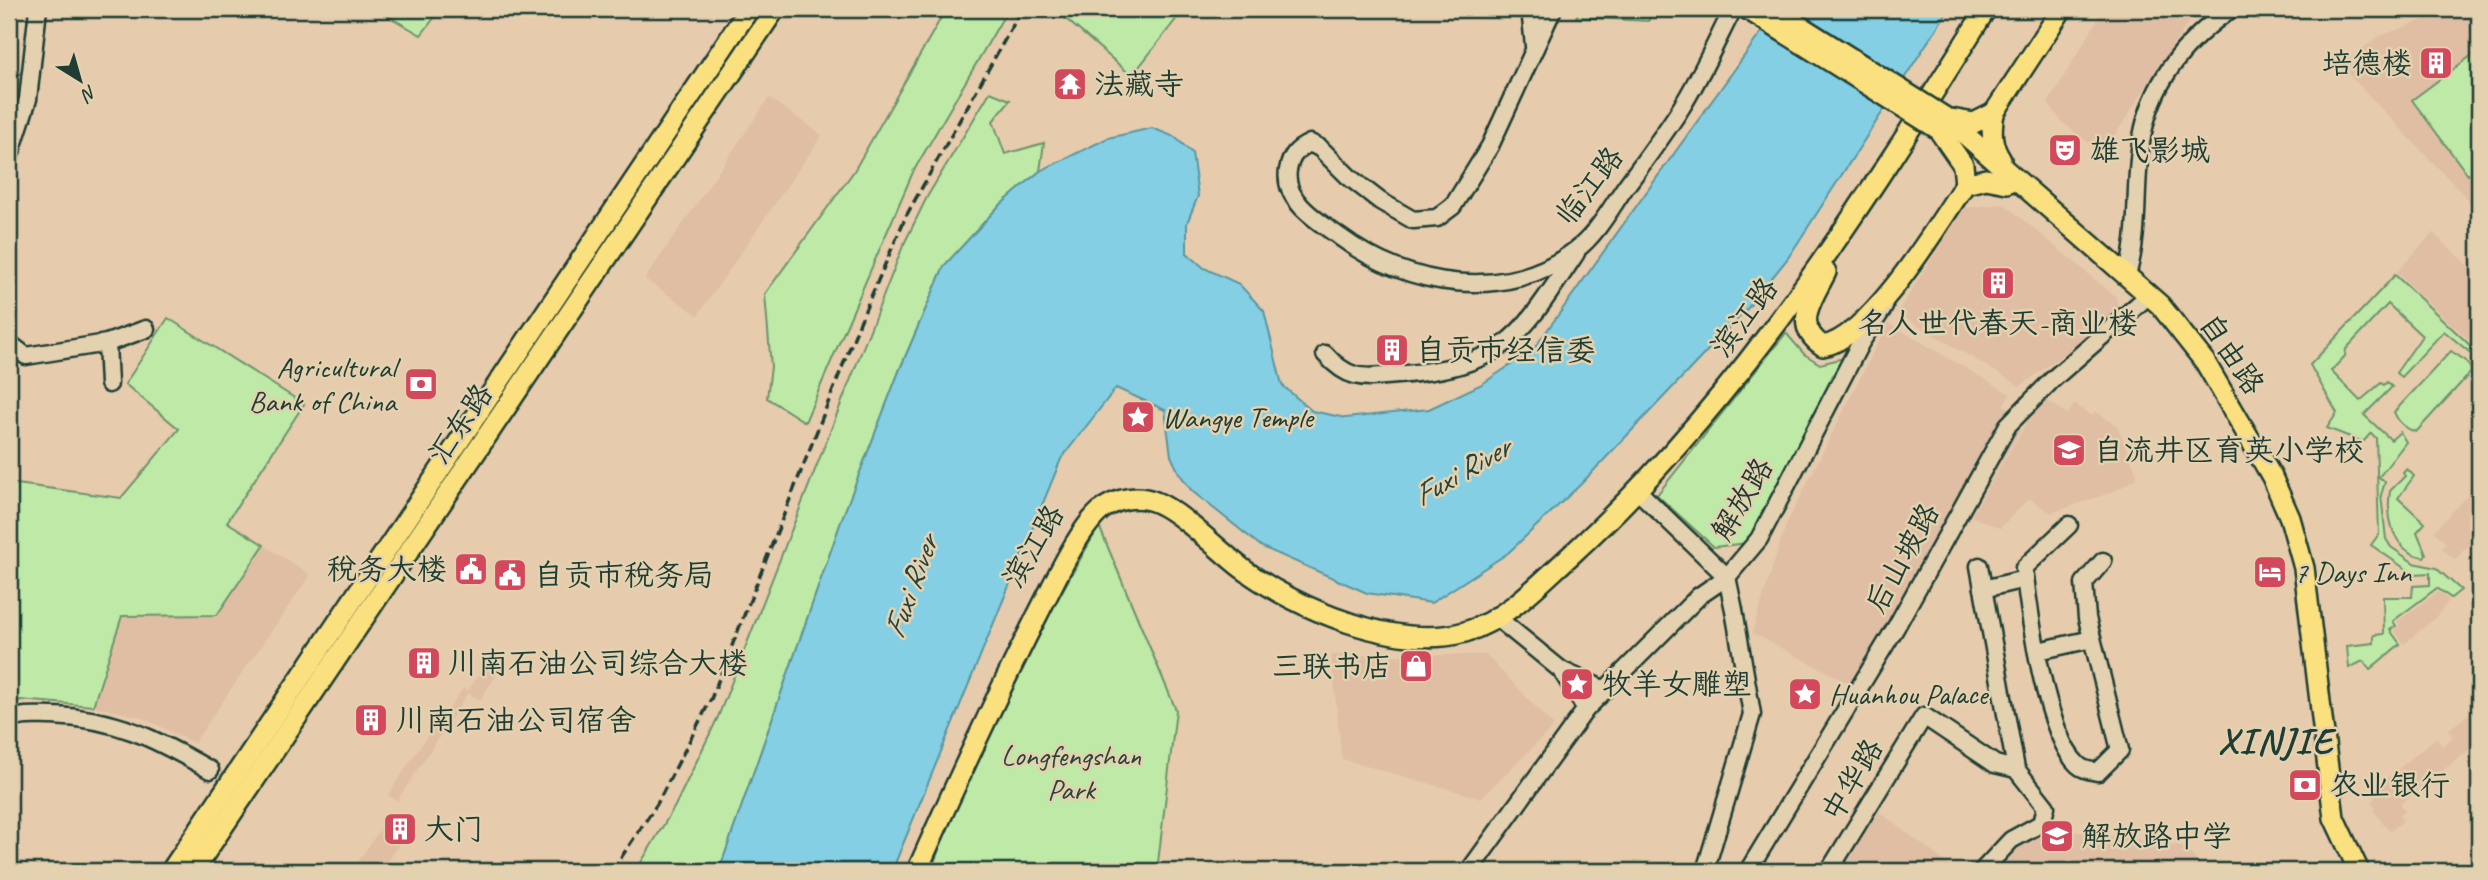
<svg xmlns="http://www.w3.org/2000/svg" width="2488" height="880" font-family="Caveat,'LXGW WenKai TC',sans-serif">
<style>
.built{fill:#dfbea4}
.green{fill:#bee9a6;stroke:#6e936d;stroke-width:2}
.water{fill:#84cfe4;stroke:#5c959e;stroke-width:2}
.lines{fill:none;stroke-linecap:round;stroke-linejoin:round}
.minor-casing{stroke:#1f3d34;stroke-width:21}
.major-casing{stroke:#1f3d34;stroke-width:24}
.minor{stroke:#e4d1af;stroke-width:16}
.major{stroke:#fbe080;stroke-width:19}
.rail{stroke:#1f3d34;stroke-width:3.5;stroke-dasharray:10 5;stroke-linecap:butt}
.major-bridge-casing{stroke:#1f3d34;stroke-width:24;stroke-linecap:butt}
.major-bridge{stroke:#fbe080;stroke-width:19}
.labels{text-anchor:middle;stroke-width:5;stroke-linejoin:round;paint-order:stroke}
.poi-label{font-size:30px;fill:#1f3d34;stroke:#e4d1af;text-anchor:start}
.street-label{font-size:30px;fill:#1f3d34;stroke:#e4d1af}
.park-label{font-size:30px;fill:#27463a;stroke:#e4d1af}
.water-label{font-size:32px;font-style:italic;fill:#24443d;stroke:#e4d1af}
.district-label{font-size:37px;font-weight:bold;letter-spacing:2px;fill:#1f3d34;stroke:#e4d1af}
</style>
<rect width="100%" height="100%" fill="#e6cbac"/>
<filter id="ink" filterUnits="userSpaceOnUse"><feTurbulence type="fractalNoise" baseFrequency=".0143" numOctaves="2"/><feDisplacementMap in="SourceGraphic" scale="14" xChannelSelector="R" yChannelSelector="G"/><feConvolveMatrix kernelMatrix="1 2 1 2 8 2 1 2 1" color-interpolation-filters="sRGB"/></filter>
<g filter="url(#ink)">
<g class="built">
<polygon points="2104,9 2197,9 2103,153 2063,123 2048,103"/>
<polygon points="2453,9 2479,9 2479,211 2341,66 2378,37"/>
<polygon points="769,98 822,135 698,315 645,279"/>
<polygon points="2004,204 2116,297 2120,313 2020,386 1897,313 1964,208"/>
<polygon points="2433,233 2479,276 2479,333 2471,342 2396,273"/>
<polygon points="1888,323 2010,394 2003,405 2028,417 1792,821 1759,871 1740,871 1851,684 1752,633 1786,525"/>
<polygon points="2042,397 2067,414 2075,404 2092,416 2095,411 2117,426 2137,473 2136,478 2115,491 2051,513 2029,498 2000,528 1971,516"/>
<polygon points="2479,483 2479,534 2455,560 2442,548 2446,543 2434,531"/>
<polygon points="264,545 310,575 194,743 141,717 93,706 122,616 217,615"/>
<polygon points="2438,592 2449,600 2435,618 2404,644 2394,630 2400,626 2397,622"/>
<polygon points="492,655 504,663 480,700 468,693 397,801 388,795 444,711 447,712 463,688 468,691"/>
<polygon points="1331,655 1486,655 1554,726 1481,798 1342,759"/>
<polygon points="2479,706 2479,742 2400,804 2405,811 2399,816 2403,821 2390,831 2373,810 2376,808 2371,802 2375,798 2370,792 2436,738 2442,746 2453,737 2448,730"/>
<polygon points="2040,811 2064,830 2184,846 2205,871 1970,871 1998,841"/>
<polygon points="1879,812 1928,849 1957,871 1839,871"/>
<polygon points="382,826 402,839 381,871 352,871"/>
</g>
<g class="green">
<polygon points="393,9 441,9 421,35 388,16"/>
<polygon points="946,9 1008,9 913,172 805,422 767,398 771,367 765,294 854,171"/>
<polygon points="1060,9 1184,9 1132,76 1058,12"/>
<polygon points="1581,9 1656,9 1648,21 1576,17"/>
<polygon points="2479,50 2479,166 2468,175 2412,100"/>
<polygon points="990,92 1010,100 993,121 1005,154 1044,143 1040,171 998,207 944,266 900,369 843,516 719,871 636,871 675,806 718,717 903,246 927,197"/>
<polygon points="2395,275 2473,348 2475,346 2479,350 2479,360 2444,331 2401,377 2396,373 2422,336 2388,304 2346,349 2345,356 2331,371 2360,401 2381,383 2384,385 2387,382 2392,387 2364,415 2391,440 2400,432 2406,442 2379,477 2385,482 2381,495 2386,539 2391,547 2414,563 2436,568 2461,590 2451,598 2437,588 2393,621 2396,626 2390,630 2400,644 2370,669 2363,661 2349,668 2347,646 2374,643 2374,635 2384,634 2383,597 2412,597 2413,586 2430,585 2430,573 2413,574 2371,545 2379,534 2376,438 2371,433 2363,442 2327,428 2337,413 2310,365"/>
<polygon points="168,318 304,404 227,522 264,545 217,615 122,616 93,706 20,700 9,707 9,483 121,498 179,429 125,384"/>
<polygon points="1786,333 1804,354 1820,364 1844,358 1747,543 1714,547 1657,495"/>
<path d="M2451,351L2466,361L2472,371L2416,432C2406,429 2398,422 2394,412Z"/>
<path d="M2407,469L2414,476L2398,498L2425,523L2417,532L2426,554L2424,557C2393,553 2386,517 2390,491L2405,476L2403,473Z"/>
<polygon points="1099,526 1176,710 1157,871 931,871 984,730"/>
</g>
<polygon class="water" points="1778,9 1949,9 1788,258 1747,309 1581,484 1508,553 1431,603 1367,593 1262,547 1192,491 1179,473 1171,456 1165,410 1116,388 1061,459 892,871 719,871 843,516 900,369 944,266 998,207 1040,171 1108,138 1152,128 1175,137 1192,153 1198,196 1187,223 1187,253 1204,268 1239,284 1264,311 1282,385 1312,411 1346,418 1429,409 1482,384 1533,350"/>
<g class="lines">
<g class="minor-casing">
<g id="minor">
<polyline points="1530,9 1534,46"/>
<path d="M1553,9L1490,146L1453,206L1437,218L1413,220L1380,201L1349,177L1320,148L1310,143C1297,149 1291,155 1288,170C1283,201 1318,221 1340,237C1407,287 1507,304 1577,249C1597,234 1612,206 1626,186C1645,160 1664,135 1681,108C1701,76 1716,42 1733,9"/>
<polyline points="9,158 28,99 38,9"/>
<path d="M2127,275C2141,230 2133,183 2142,137C2152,82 2186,40 2231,9"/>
<polyline points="9,343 26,356 107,343"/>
<path d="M1325,354C1349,381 1363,378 1397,375C1505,366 1519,339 1576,253"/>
<polyline points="109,384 107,343 146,329"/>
<polyline points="1638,491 1727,577 1734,610 1752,714 1705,871"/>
<path d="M2069,525L2024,568C2029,612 2046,736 2078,765C2082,769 2091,771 2098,772L2120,750L2087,618L2084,583L2103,561"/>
<polyline points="1979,566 2016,769"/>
<polyline points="1983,589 2025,579"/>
<polyline points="1495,616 1561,670"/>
<polyline points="2038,651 2092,639"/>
<polyline points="1586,709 1561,670 1603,689"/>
<path d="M9,720C23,714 37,716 52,716C116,718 156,739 210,770"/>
<polyline points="1469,871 1586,709 1699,596 1727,577 1759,539 1861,342 1884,307"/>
<polyline points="1748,871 1896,627 2008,425 2053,379 2141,302"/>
<polyline points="1829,871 1924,716 1995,764 2016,769 2046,807 2042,823 2011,840 1982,871"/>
</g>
</g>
<g class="major-casing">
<g id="major">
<polyline points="1994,113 2062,9"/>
<polyline points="1946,118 2160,305 2205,362 2272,477 2290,518 2304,568 2334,818 2359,871"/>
<path d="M1951,119L1974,123L1994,113C1991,131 1991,145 2001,160"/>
<polyline points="1938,129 1963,165 1965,184 1986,179 2007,183"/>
<path d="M1826,272C1813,299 1791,325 1823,346C1870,338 1938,225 1965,184"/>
<polyline points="171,871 749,9"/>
<polyline points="193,871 775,9"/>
<path d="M917,871C957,781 998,692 1043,604C1056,579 1081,524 1104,508C1122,497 1140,495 1158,503C1183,514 1219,551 1243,569C1297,609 1397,651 1465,632C1506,620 1540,583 1571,555C1741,399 1864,204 1986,9"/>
</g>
</g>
<use href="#minor" class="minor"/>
<use href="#major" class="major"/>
<polyline class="rail" points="612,871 657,804 711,699 860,322 906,216 1022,9"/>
<g class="major-bridge-casing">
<g id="major-bridge">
<polyline points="1747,9 1938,129"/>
<polyline points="1773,9 1946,118"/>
</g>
</g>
<use href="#major-bridge" class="major-bridge"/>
</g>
</g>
<defs>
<g id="building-square" transform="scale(1.75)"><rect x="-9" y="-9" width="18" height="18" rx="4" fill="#d1495b" stroke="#e4d1af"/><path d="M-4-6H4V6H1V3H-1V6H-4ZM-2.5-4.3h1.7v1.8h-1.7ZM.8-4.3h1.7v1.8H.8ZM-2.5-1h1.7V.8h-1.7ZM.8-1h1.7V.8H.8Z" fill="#fff"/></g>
<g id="temple-square" transform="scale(1.75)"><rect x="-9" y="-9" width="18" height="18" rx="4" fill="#d1495b" stroke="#e4d1af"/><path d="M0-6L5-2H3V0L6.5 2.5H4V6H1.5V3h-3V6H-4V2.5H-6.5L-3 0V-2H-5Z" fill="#fff"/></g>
<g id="theatre-square" transform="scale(1.75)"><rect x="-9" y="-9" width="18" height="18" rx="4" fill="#d1495b" stroke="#e4d1af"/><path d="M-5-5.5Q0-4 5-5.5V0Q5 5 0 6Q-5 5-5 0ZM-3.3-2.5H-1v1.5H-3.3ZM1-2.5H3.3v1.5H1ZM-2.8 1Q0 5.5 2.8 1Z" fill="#fff"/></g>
<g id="bank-square" transform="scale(1.75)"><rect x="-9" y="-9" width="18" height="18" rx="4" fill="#d1495b" stroke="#e4d1af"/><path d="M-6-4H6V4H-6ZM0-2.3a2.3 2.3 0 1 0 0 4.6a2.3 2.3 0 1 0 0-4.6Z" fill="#fff"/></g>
<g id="sight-square" transform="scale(1.75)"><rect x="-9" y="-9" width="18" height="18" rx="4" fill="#d1495b" stroke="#e4d1af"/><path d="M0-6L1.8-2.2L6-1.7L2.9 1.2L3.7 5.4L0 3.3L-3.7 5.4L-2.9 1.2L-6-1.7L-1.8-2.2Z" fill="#fff"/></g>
<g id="school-square" transform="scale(1.75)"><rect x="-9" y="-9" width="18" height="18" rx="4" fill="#d1495b" stroke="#e4d1af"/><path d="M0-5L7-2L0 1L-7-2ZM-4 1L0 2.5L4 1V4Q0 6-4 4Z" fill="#fff"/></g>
<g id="civic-square" transform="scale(1.75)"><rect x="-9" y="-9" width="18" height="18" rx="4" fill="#d1495b" stroke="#e4d1af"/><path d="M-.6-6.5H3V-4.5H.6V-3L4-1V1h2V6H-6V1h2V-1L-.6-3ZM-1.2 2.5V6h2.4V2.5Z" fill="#fff"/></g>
<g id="hotel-square" transform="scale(1.75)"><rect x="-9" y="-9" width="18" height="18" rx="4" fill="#d1495b" stroke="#e4d1af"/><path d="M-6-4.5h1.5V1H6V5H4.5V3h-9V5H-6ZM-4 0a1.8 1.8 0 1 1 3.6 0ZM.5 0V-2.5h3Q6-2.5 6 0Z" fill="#fff"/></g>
<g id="shop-square" transform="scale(1.75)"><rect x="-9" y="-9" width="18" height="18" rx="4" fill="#d1495b" stroke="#e4d1af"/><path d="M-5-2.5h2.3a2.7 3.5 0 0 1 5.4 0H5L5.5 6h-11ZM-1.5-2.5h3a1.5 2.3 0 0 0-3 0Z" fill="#fff"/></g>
</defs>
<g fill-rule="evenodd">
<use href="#building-square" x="2436" y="63"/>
<use href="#temple-square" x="1070" y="84"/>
<use href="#theatre-square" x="2065" y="150"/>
<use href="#building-square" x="1998" y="283"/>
<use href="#building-square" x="1392" y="350"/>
<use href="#bank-square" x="421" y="384"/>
<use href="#sight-square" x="1138" y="417"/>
<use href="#school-square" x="2069" y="450"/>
<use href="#civic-square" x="471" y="569"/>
<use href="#hotel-square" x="2270" y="572"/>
<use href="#civic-square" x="510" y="575"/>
<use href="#building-square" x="424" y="663"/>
<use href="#shop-square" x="1416" y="666"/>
<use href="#sight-square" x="1577" y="684"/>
<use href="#sight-square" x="1805" y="694"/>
<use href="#building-square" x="371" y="720"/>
<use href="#bank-square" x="2305" y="785"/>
<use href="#building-square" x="400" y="829"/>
<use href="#school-square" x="2057" y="836"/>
</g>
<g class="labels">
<g class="poi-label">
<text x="2412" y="73" text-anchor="end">培德楼</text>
<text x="1094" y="94">法藏寺</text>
<text x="2090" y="160">雄飞影城</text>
<text x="1998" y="333" text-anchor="middle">名人世代春天-商业楼</text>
<text x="1416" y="360">自贡市经信委</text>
<text x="396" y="377" text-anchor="end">Agricultural<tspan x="396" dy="34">Bank of China</tspan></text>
<text x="1162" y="427">Wangye Temple</text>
<text x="2094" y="460">自流井区育英小学校</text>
<text x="447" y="579" text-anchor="end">税务大楼</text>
<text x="2294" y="582">7 Days Inn</text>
<text x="534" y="585">自贡市税务局</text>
<text x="448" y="673">川南石油公司综合大楼</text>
<text x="1392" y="676" text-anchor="end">三联书店</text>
<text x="1602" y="694">牧羊女雕塑</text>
<text x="1829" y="704">Huanhou Palace</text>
<text x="396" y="730">川南石油公司宿舍</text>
<text x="2330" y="795">农业银行</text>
<text x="424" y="839">大门</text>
<text x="2082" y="846">解放路中学</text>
</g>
<g class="street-label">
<text transform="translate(1589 186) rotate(-52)" y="10">临江路</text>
<text transform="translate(1744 317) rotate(-53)" y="10">滨江路</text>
<text transform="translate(2232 354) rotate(56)" y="10">自由路</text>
<text transform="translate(460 424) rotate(-56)" y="10">汇东路</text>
<text transform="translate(1742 499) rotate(-59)" y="10">解放路</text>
<text transform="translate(1033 546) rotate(-59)" y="10">滨江路</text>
<text transform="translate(1902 558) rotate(-61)" y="10">后山坡路</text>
<text transform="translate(1852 780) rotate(-59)" y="10">中华路</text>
</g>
<g class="park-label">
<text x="1071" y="765">Longfengshan<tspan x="1071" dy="34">Park</tspan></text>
</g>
<g class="water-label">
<text transform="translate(1461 471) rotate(-30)" y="11">Fuxi River</text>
<text transform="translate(910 587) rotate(-70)" y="11">Fuxi River</text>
</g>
<g class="district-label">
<text x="2276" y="753">XINJIE</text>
</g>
</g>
<rect width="2488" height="880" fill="none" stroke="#e4d1af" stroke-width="35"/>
<rect x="18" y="18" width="2453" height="845" fill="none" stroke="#1f3d34" stroke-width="2.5" filter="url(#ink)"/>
<g transform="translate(80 80) rotate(143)" stroke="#e4d1af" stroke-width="5" paint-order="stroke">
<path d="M0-5L12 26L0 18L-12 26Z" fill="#1f3d34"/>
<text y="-10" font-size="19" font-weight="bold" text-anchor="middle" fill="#1f3d34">N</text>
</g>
</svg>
